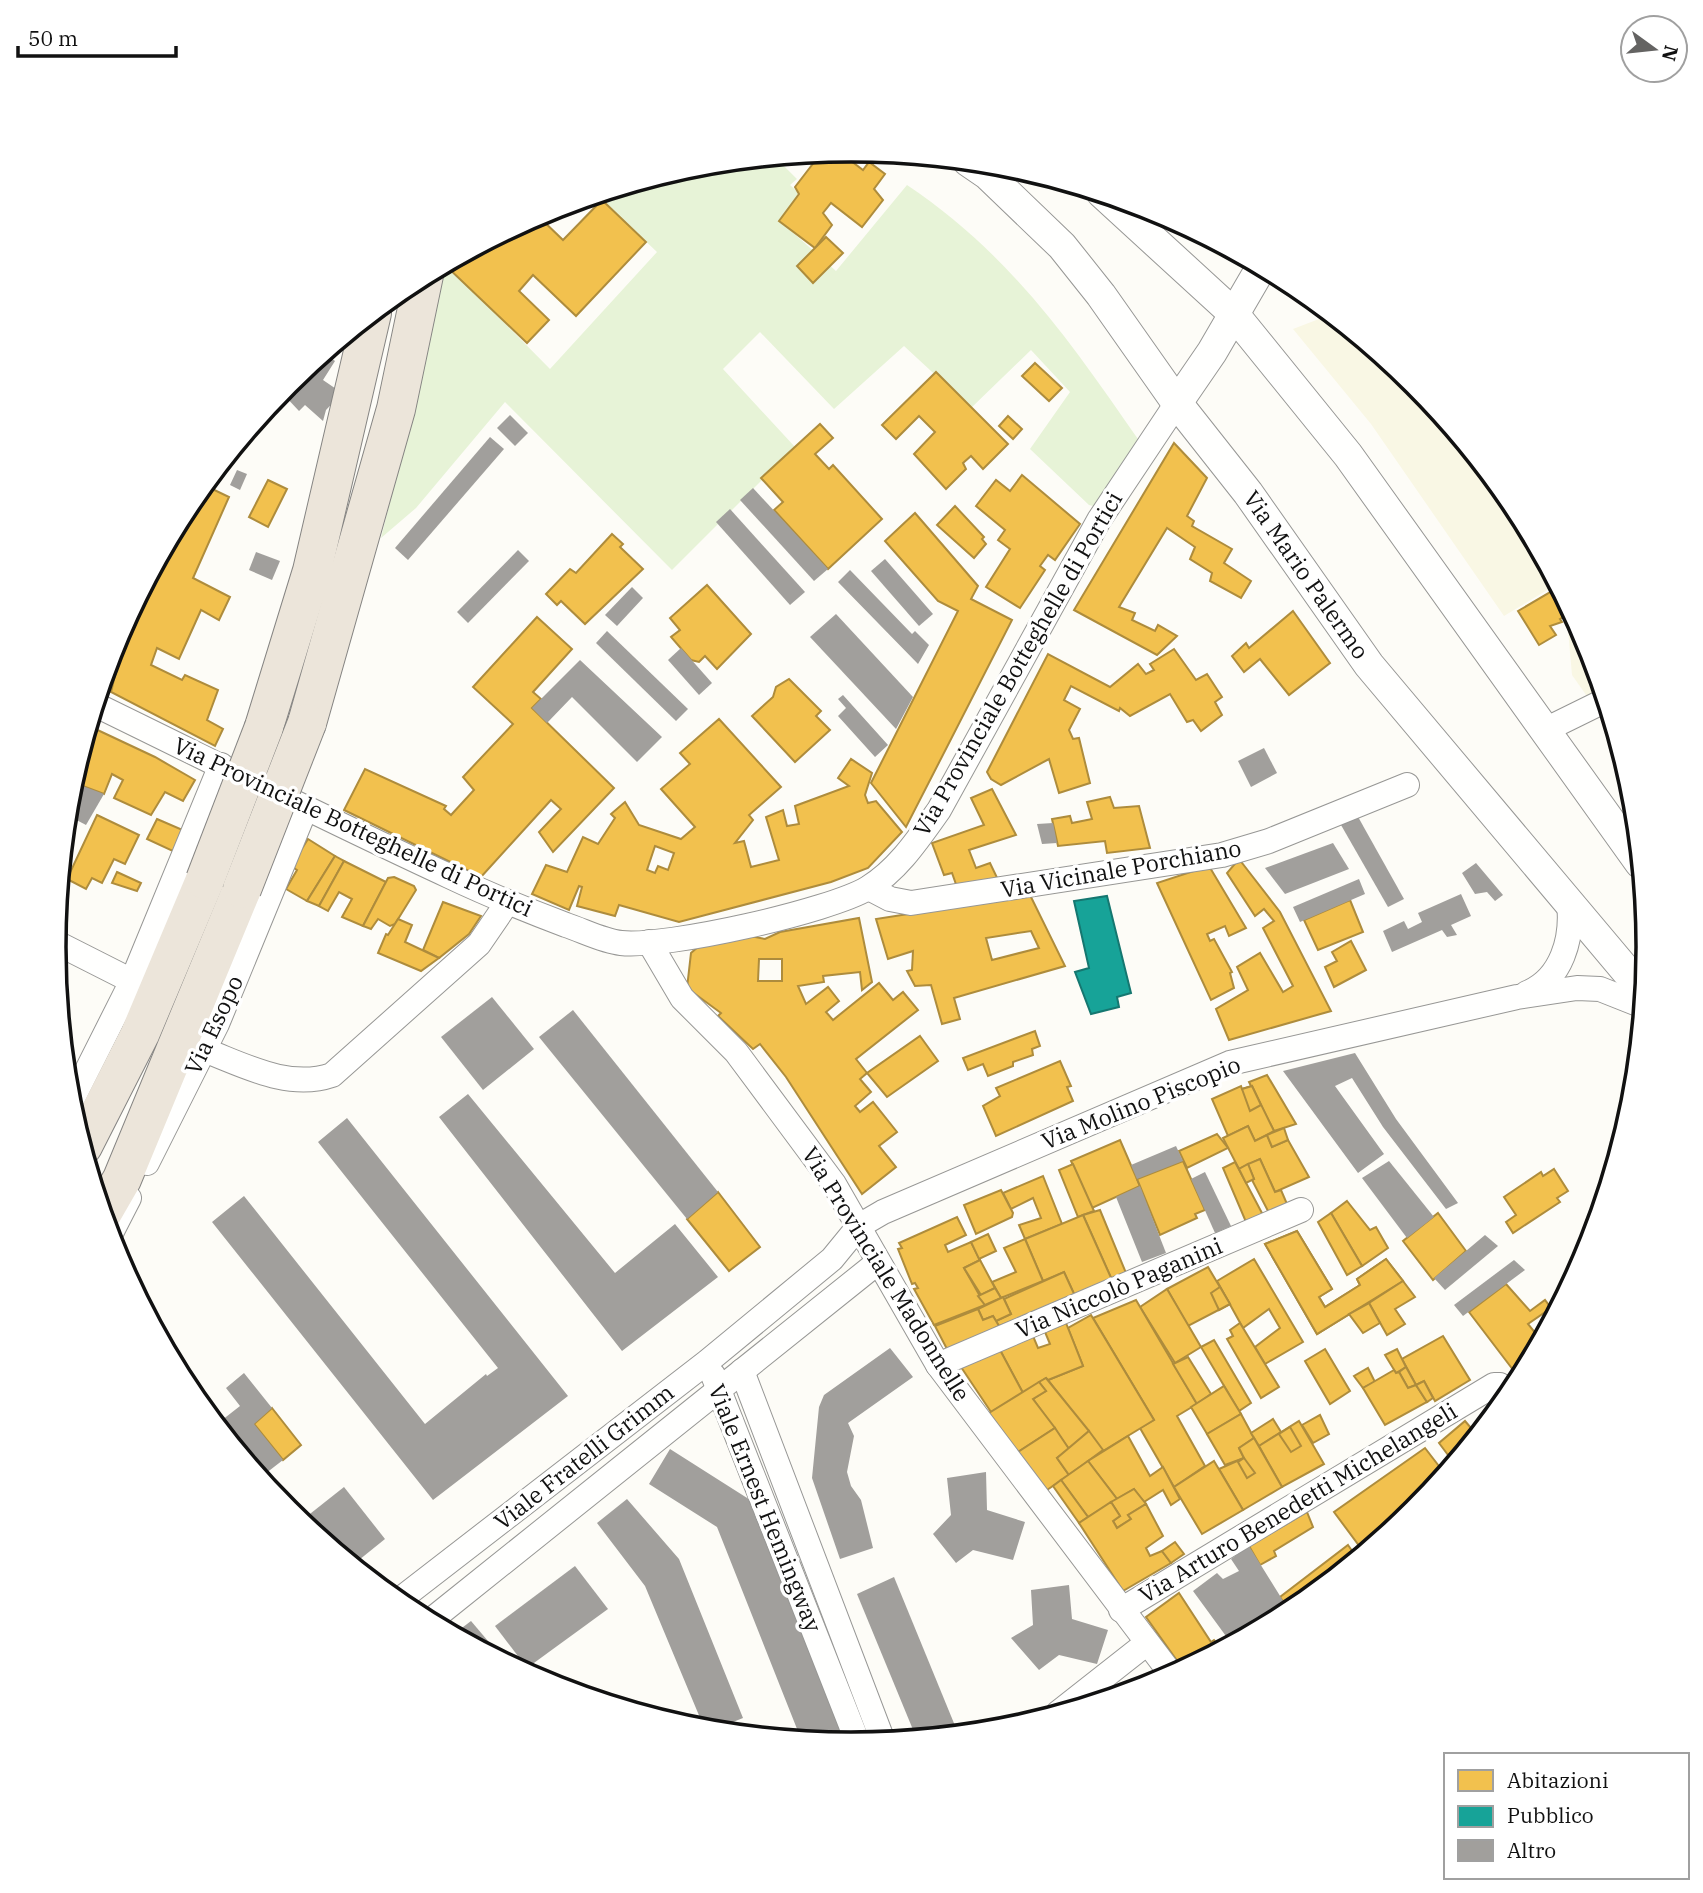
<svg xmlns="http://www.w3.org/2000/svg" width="1703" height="1893" font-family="'IBM Plex Serif',serif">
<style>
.farmland{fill:#f9f7e4}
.green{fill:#e7f3d7}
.homes{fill:#f2c14e;stroke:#ae8c3c;stroke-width:2;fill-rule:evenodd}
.public{fill:#17a398;stroke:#157770;stroke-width:2}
.building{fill:#a19f9c}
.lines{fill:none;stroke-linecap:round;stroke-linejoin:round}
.minor-casing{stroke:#979795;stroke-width:26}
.tertiary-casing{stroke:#979795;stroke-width:32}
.trunk-casing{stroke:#858482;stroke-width:40}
.minor{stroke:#fffffe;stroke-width:24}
.tertiary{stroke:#fffffe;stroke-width:30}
.trunk{stroke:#ece5da;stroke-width:38}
.trunk-bridge-casing{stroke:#858482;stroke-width:40;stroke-linecap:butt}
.trunk-bridge{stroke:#ece5da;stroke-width:38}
.labels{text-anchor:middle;stroke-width:7;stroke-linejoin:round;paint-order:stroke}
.street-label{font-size:23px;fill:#111;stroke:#fff}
.rim{fill:none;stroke:#111;stroke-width:3.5}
</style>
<rect width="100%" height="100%" fill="#fdfcf7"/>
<g class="farmland">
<polygon points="1166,215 1240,255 1218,256"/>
<polygon points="1332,314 1376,364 1384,358 1416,383 1515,504 1557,584 1504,616 1371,424 1293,329"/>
<polygon points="1578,622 1588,642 1603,691 1589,699 1572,675 1568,630"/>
</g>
<path class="green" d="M760,158L782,164L797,179L790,185L802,196L779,220L836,271L907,185C1011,255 1070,341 1140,442L1097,507L1089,505L1030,449L1070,392L1031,350L971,408L904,346L834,409L760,332L723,369L795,447L672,570L505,402L416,508L381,538L416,396L442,266L446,264L550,369L657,252L597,195L696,164Z"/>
<g class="homes">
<polygon points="838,151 863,170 869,162 885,174 874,189 883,200 862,227 831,203 823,213 832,225 815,248 779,221 799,194 795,187 822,152"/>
<polygon points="602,200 646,242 576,316 533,275 519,291 549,320 527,343 444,264 537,215 563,240"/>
<polygon points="826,237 843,253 813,283 797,266"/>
<polygon points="1035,363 1062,388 1049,401 1022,376"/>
<polygon points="936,372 1008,444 983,469 971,456 963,463 966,469 946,489 914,454 935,432 919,416 896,439 882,425"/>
<polygon points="1008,416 1022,429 1013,439 999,426"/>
<polygon points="820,424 833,438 815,454 829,469 833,465 882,519 828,569 774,510 783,502 761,478"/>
<polygon points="1174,443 1207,478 1187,516 1194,521 1192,526 1232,549 1224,563 1251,581 1241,598 1210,581 1212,573 1190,559 1195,547 1167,528 1119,607 1135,613 1132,620 1155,631 1158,625 1177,636 1157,655 1074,610"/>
<polygon points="1022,475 1080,524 1055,560 1048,555 1040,566 1045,570 1020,608 986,587 1010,549 998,540 1005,530 976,506 996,480 1010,491"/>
<polygon points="268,480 287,489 268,527 249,517"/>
<polygon points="204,485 229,497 193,578 230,597 219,620 201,610 179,659 157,648 151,665 182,680 185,675 218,690 207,720 223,729 215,746 111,692 125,633 137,600 189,503"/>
<polygon points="955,506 984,537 982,539 986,544 974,558 937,525"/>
<polygon points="915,513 978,586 971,599 1012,620 906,827 871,783 958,611 938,601 885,541"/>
<polygon points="612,534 623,544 620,547 643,569 585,624 561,601 557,605 546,594 570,569 576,573"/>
<polygon points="707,585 751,634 717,669 705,656 699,662 691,660 671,637 680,630 670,618"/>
<polygon points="1559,587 1572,612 1560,619 1562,622 1550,626 1556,635 1539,645 1518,611"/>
<polygon points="1293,611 1330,663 1289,695 1260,659 1244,672 1232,656 1246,643 1249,648"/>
<polygon points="537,617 572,649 533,692 541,699 532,708 614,788 553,852 539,832 561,809 551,800 481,877 344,810 365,769 446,806 444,809 451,815 474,790 463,777 513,724 473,687"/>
<polygon points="1174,649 1196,680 1207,674 1222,697 1215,702 1222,715 1201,731 1193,720 1187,722 1170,694 1130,716 1120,708 1119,711 1071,686 1064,700 1080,709 1069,730 1073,739 1079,738 1090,783 1059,793 1049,759 1001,785 991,779 987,772 1048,654 1110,687 1138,664 1146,674 1154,670 1150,664"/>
<polygon points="789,679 821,711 816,716 830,730 795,762 752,716 773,697 776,687"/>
<path d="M719,719L781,787L749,815L753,820L735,843L744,841L751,867L779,860L766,817L783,810L787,826L799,824L795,806L849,786L838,778L851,759L872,773L865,795L868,803L876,801L902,832L868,868L831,882L679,922L619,905L615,916L577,906L582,887L579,886L569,910L532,894L546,865L567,872L583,837L598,844L615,818L611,814L625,802L639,825L681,839L695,827L661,789L690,764L680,753ZM655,846L674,853L668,870L658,866L655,873L647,870Z"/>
<polygon points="89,726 155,757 195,780 183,801 165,792 151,815 114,798 123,780 112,774 104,794 72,782"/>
<polygon points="992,789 1016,835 969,850 976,868 990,863 1000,884 958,890 952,873 944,875 932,843 984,825 971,798"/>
<polygon points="1110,797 1114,808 1139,806 1150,848 1107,853 1105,841 1058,846 1052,819 1070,816 1072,823 1092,819 1087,802"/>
<polygon points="97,815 139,835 125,864 114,859 102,883 92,878 86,889 67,879"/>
<polygon points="157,819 185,831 177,853 147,839"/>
<polygon points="308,839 335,856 307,901 286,889 297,870 291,866"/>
<polygon points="335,856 344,861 319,906 307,901"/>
<polygon points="1239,859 1280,912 1331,1011 1229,1040 1216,1009 1248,990 1237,967 1260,953 1283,992 1293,986 1263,928 1274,921 1264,909 1255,916 1227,873"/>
<polygon points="344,861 386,882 363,926 342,917 352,899 339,892 328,911 319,906"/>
<polygon points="1209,866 1246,928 1229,936 1225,926 1207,934 1210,941 1214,939 1232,972 1230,973 1234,988 1211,1000 1157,883"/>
<polygon points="117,872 141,883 137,891 112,883"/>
<polygon points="394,877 414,886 416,890 395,924 390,926 378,919 371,929 363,926 388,878"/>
<path d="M1030,895L1065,966L954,998L960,1019L942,1024L931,985L915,986L907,971L912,970L913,951L888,959L876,919ZM1031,931L1039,948L992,960L986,938Z"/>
<polygon points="1350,900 1363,932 1318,950 1304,920"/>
<polygon points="443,902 481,916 469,934 439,958 423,950"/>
<path d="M859,918L872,982L862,990L860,972L823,976L824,982L798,986L806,1004L828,987L839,1001L826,1012L833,1020L879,983L893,1000L903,992L918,1010L856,1059L867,1073L860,1079L871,1092L855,1106L860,1112L873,1102L897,1132L879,1146L896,1167L862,1194L786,1077L760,1044L753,1049L718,1016L721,1013L687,988L691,953L707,939L735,933L765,939L780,932ZM759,959H782V981H758Z"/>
<polygon points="398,919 412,925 405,942 439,958 421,971 378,953 386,934 388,935"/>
<polygon points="1351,941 1366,970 1334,987 1325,967 1337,961 1332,952"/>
<polygon points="1035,1031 1040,1046 1032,1049 1033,1055 1013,1062 1013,1066 988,1076 983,1064 968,1070 963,1058"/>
<polygon points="920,1036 938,1061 887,1097 867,1073"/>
<polygon points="1060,1061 1071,1086 1067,1087 1073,1101 996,1136 983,1106 1000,1096 996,1088"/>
<polygon points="1267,1075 1296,1124 1274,1131 1249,1082"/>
<polygon points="1241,1086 1242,1089 1252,1086 1274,1131 1255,1141 1248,1126 1228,1136 1212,1099"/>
<polygon points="1252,1086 1261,1105 1250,1111 1242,1089"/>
<polygon points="1248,1126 1255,1141 1267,1135 1272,1147 1288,1140 1309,1177 1275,1192 1260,1159 1239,1169 1223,1138"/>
<polygon points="1284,1128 1288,1140 1272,1147 1267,1135"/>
<polygon points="1217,1134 1228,1148 1187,1168 1179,1151"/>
<polygon points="1120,1140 1140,1186 1092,1208 1071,1161"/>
<polygon points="1260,1159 1275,1192 1281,1190 1287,1204 1269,1213 1252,1180 1254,1179 1248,1164"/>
<polygon points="1183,1161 1205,1210 1195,1214 1197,1218 1160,1235 1137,1179"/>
<polygon points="1235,1162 1263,1215 1246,1222 1223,1168"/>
<polygon points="1073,1164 1094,1211 1078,1217 1059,1170"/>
<polygon points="1248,1164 1254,1179 1246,1183 1239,1169"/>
<polygon points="1554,1169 1568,1191 1557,1198 1560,1202 1513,1233 1506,1222 1516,1215 1504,1197 1541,1172 1543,1176"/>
<polygon points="1043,1176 1062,1224 1025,1239 1019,1225 1041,1218 1033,1198 1011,1209 1003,1193"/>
<polygon points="1001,1190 1013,1213 1012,1217 976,1234 964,1205"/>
<polygon points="718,1192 760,1247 729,1271 687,1219"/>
<polygon points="1347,1201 1370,1230 1376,1227 1388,1248 1362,1266 1331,1213"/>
<polygon points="1100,1210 1126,1273 1112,1280 1083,1215"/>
<polygon points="1331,1213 1362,1266 1347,1275 1318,1222"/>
<polygon points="1438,1213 1466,1251 1433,1280 1403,1241"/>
<polygon points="1083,1215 1112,1280 1075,1296 1064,1272 1043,1281 1025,1239"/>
<polygon points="957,1217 966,1235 945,1245 948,1252 971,1242 980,1260 964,1268 985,1305 934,1325 914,1289 918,1288 915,1283 912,1284 898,1249 902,1248 899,1243"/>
<polygon points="1297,1231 1332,1289 1319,1297 1325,1307 1360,1285 1357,1279 1386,1259 1403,1281 1317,1334 1265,1244"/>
<polygon points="1297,1231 1332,1289 1319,1297 1325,1307 1360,1285 1357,1279 1386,1259 1403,1281 1317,1334 1265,1244"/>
<polygon points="988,1234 996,1251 979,1259 971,1242"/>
<polygon points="1025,1239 1043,1281 1001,1298 992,1282 1016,1272 1004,1248"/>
<polygon points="1254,1259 1303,1342 1265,1364 1255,1347 1280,1328 1269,1309 1243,1328 1217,1281"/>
<polygon points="980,1260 995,1288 981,1295 964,1268"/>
<polygon points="1208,1267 1230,1304 1188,1326 1167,1289"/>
<polygon points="1064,1272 1075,1296 999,1326 996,1321 1011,1314 1004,1299"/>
<polygon points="1403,1281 1415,1297 1395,1309 1405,1324 1387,1335 1369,1303"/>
<polygon points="1506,1284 1530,1311 1545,1300 1551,1308 1528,1324 1541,1340 1520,1379 1469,1312"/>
<polygon points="1220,1287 1230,1304 1219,1310 1211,1293"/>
<polygon points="995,1288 1001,1298 985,1305 978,1296"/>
<polygon points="1167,1289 1201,1347 1175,1363 1140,1307"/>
<polygon points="1003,1297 1011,1314 996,1321 993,1316 983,1320 978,1309"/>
<polygon points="1136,1300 1197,1404 1177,1416 1205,1466 1174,1487 1140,1428 1154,1420 1093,1318"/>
<polygon points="1369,1303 1380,1323 1363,1333 1349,1314"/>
<polygon points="978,1309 983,1320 993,1316 999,1326 948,1351 935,1326"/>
<polygon points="1091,1315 1154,1420 1103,1451 1048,1380 1083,1366 1068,1328"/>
<polygon points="1066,1323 1083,1366 1048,1380 1046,1378 1023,1393 1000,1350 1033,1336 1038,1348 1050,1344 1045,1332"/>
<polygon points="1240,1323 1279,1387 1261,1398 1227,1339 1233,1336 1230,1330"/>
<polygon points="1443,1336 1470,1380 1435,1401 1424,1381 1416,1385 1402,1359"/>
<polygon points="1214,1340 1251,1403 1239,1411 1201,1347"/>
<polygon points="1325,1349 1350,1391 1330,1404 1305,1361"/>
<polygon points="1397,1349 1406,1367 1396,1373 1385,1355"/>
<polygon points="1000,1350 1023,1393 991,1412 961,1367"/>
<polygon points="1188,1357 1211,1394 1197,1404 1173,1364"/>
<polygon points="1406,1367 1416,1385 1408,1388 1399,1372"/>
<polygon points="1368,1368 1375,1382 1363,1388 1354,1376"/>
<polygon points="1394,1370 1396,1373 1399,1372 1408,1388 1416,1385 1427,1402 1385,1425 1363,1388"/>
<polygon points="1046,1378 1089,1431 1069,1449 1033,1399 1046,1391 1039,1382"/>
<polygon points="1424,1381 1433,1398 1427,1402 1416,1385"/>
<polygon points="1039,1382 1046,1391 1033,1399 1055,1428 1018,1452 989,1413"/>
<polygon points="1224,1386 1241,1414 1207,1434 1191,1407"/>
<polygon points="272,1408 301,1445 283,1460 254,1424"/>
<polygon points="1241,1414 1254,1438 1239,1448 1244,1458 1225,1465 1207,1434"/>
<polygon points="1320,1415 1329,1434 1313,1443 1302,1425"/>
<polygon points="1273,1419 1281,1432 1259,1446 1251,1433"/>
<polygon points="1299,1421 1324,1464 1282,1487 1259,1446"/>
<polygon points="1465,1421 1477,1435 1454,1463 1439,1443"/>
<polygon points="1290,1427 1301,1446 1291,1452 1279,1434"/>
<polygon points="1055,1428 1069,1449 1057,1458 1069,1475 1047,1490 1018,1452"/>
<polygon points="1089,1431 1103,1450 1069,1475 1057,1458"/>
<polygon points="1128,1436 1150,1476 1163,1467 1180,1499 1171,1505 1163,1490 1144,1502 1134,1489 1117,1499 1088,1461"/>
<polygon points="1254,1438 1282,1487 1243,1510 1219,1469 1244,1458 1239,1448"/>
<polygon points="1425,1448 1445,1474 1421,1503 1363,1551 1334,1512"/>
<polygon points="1244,1458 1255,1473 1247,1478 1238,1462"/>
<polygon points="1088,1461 1117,1499 1088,1517 1061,1480"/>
<polygon points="1214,1461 1243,1510 1202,1534 1174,1487"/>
<polygon points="1061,1480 1088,1517 1079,1523 1053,1486"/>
<polygon points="1134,1489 1146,1504 1128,1515 1131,1519 1117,1528 1113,1521 1120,1516 1111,1502"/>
<polygon points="1111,1502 1120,1516 1113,1521 1117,1528 1131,1519 1128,1515 1146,1504 1163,1536 1146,1548 1150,1556 1162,1551 1171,1563 1123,1591 1079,1523"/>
<polygon points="1307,1512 1313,1527 1274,1551 1276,1556 1260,1565 1249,1546"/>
<polygon points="1175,1542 1184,1554 1171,1563 1162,1551"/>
<polygon points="1348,1545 1357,1558 1290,1612 1280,1597"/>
<polygon points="1179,1593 1211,1642 1214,1640 1221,1649 1183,1669 1146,1617"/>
</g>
<polygon class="public" points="1107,896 1131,993 1117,997 1119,1007 1091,1014 1075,972 1089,968 1074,901"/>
<g class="building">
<polygon points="324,353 335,361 323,380 342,393 326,410 323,421 305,405 299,411 284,395 286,393 282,389"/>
<polygon points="510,415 528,433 515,446 497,428"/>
<polygon points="490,437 504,449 408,560 395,548"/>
<polygon points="237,470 247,474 240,490 230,485"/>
<polygon points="753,488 828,569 814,581 740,500"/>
<polygon points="730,509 805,592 790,605 716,522"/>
<polygon points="518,550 529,561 468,623 457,612"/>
<polygon points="256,552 280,561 272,580 249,570"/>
<polygon points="885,559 933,614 919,626 871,571"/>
<polygon points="850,570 912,634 915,631 929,645 918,664 838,582"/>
<polygon points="632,587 643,598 617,626 605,615"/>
<polygon points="836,614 913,697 896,729 810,637"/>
<polygon points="607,631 688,709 676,721 596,643"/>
<polygon points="681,648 712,683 699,695 668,660"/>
<polygon points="580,660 662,737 637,762 572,697 547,723 532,708"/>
<polygon points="843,695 888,745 875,757 838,716 846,708 838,699"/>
<polygon points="1264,748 1277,773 1251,787 1238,761"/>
<polygon points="72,782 104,794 86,825 67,815"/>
<polygon points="1357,815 1404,899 1388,907 1341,825"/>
<polygon points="1053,823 1057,843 1042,844 1037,824"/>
<polygon points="1333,843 1349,869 1285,894 1265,868"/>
<polygon points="1476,863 1503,895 1495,901 1487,892 1475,894 1462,873"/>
<polygon points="1359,879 1365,894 1300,922 1293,907"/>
<polygon points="1461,894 1471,916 1451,925 1457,935 1447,937 1442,930 1392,952 1383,931 1404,921 1408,929 1422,922 1418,913"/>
<polygon points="492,997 534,1049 483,1090 441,1037"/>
<polygon points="573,1010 718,1192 687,1219 539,1037"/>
<polygon points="1355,1053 1396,1119 1458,1203 1446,1209 1383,1127 1352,1078 1335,1086 1384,1154 1358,1173 1283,1071"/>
<polygon points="468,1094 615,1273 675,1224 718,1277 622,1351 439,1117"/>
<polygon points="347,1118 568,1396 433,1500 212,1222 244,1196 425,1424 486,1374 487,1376 498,1368 318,1142"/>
<polygon points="1176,1146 1183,1161 1137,1179 1131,1165"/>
<polygon points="1389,1161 1434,1217 1407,1238 1362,1178"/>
<polygon points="1205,1172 1231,1226 1215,1233 1191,1179"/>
<polygon points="1140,1186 1166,1253 1142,1262 1116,1197"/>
<polygon points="1485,1235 1498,1246 1445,1290 1434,1278"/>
<polygon points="1514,1260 1525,1270 1463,1316 1454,1305"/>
<polygon points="890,1348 913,1377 848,1423 854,1436 847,1472 851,1486 861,1500 873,1548 840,1559 812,1478 819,1407 824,1395"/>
<polygon points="244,1373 272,1408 254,1424 283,1460 261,1477 217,1424 240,1406 226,1388"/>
<polygon points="670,1449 755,1503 844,1735 828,1741 801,1739 717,1527 649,1484"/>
<polygon points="986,1472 987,1510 1025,1522 1013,1560 973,1550 956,1563 933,1534 951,1515 947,1478"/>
<polygon points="344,1487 385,1539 354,1564 301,1521"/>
<polygon points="627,1499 679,1559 743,1718 733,1722 737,1732 695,1728 703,1725 645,1586 597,1523"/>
<polygon points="1249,1546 1290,1612 1231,1643 1193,1591 1217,1573 1223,1579 1239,1571 1231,1559"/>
<polygon points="575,1566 608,1609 527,1668 495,1626"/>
<polygon points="894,1577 958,1733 916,1737 857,1594"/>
<polygon points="1069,1585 1072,1619 1108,1630 1097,1664 1059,1655 1039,1670 1011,1638 1033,1625 1031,1590"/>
<polygon points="471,1621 499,1654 497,1656 454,1634"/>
</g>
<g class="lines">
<g class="minor-casing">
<g id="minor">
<path d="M96,705C213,762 330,821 449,876C487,894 526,910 566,925C584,931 603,941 621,943C666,948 830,911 868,888C898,870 919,838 939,810L1099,520L1177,403"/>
<polyline points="1545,730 1606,700"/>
<polyline points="869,888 890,899 911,903 1222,855 1269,841 1407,785"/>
<polyline points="55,942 132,981"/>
<polyline points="649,942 682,998 736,1052 834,1184 938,1365 1172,1675"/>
<path d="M1527,993C1562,979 1573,938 1569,903"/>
<path d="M204,1050C244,1065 288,1090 332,1075L479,944L507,903"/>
<polyline points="70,1104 132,981 221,765"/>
<polyline points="147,1163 217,1024 305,810"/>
<polyline points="110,1235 129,1198"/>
<polyline points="938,1365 1301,1210"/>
<polyline points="742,1371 883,1741"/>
<polyline points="713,1375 858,1743"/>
<polyline points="398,1601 707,1362 832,1259 859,1226 883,1212 1230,1063 1517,997 1577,988 1600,989 1643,1006"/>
<polyline points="1121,1610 1494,1385 1500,1385 1510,1395"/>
<polyline points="430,1621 877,1263"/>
<polyline points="1058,1713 1147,1643"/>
</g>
</g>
<g class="tertiary-casing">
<g id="tertiary">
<polyline points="968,161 987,174 1062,246 1101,295 1177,403 1248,493 1369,665 1644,992"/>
<polyline points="1102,193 1233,313 1348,455 1640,863"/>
<polyline points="1177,403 1212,352 1262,266"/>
</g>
</g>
<g class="trunk-casing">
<g id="trunk">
<polyline points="307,723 396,409 424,275"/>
<polyline points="264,727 312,571 372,313"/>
<polyline points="83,1146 140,1034 205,880"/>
<polyline points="103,1212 122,1179 242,889"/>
</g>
</g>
<use href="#minor" class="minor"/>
<use href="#tertiary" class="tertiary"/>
<use href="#trunk" class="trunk"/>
<g class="trunk-bridge-casing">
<g id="trunk-bridge">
<polyline points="205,880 264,727"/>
<polyline points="242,889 307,723"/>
</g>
</g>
<use href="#trunk-bridge" class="trunk-bridge"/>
</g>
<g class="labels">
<g class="street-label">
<text transform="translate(1306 575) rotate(55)" y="8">Via Mario Palermo</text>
<text transform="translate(1018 664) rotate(-60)" y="8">Via Provinciale Botteghelle di Portici</text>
<text transform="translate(353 827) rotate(25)" y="8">Via Provinciale Botteghelle di Portici</text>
<text transform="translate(1121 869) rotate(-10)" y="8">Via Vicinale Porchiano</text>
<text transform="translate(214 1025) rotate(-65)" y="8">Via Esopo</text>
<text transform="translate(1141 1103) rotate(-22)" y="8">Via Molino Piscopio</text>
<text transform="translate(886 1274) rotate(58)" y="8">Via Provinciale Madonnelle</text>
<text transform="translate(1119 1288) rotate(-23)" y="8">Via Niccolò Paganini</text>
<text transform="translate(584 1457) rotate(-38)" y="8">Viale Fratelli Grimm</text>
<text transform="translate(1298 1503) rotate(-31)" y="8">Via Arturo Benedetti Michelangeli</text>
<text transform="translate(765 1508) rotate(68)" y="8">Viale Ernest Hemingway</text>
</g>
</g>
<path d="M0 0H1703V1893H0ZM66 947a785 785 0 1 1 1570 0a785 785 0 1 1-1570 0Z" fill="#fff" fill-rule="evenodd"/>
<path class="rim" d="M66 947a785 785 0 1 1 1570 0a785 785 0 1 1-1570 0Z"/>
<rect x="1444" y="1753" width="245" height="126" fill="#ffffff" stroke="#a0a0a0" stroke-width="2"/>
<rect x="1458" y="1770" width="35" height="21" fill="#f2c14e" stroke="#a0a0a0" stroke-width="2"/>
<text x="1507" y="1788" font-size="21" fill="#111111">Abitazioni</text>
<rect x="1458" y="1806" width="35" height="21" fill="#17a398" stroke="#a0a0a0" stroke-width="2"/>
<text x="1507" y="1823" font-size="21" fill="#111111">Pubblico</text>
<rect x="1458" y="1840" width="35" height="21" fill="#a19f9c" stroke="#a0a0a0" stroke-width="2"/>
<text x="1507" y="1858" font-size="21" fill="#111111">Altro</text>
<g transform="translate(1654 49) rotate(105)"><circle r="33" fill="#ffffff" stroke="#a0a0a0" stroke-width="2"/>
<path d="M0-5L12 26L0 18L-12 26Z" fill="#646362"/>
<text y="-10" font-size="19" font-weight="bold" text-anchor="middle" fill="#111111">N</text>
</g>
<path d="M18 46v10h158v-10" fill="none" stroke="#111111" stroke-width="3.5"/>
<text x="28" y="46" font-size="21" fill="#111111" stroke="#ffffff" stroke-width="5" paint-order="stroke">50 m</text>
</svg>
